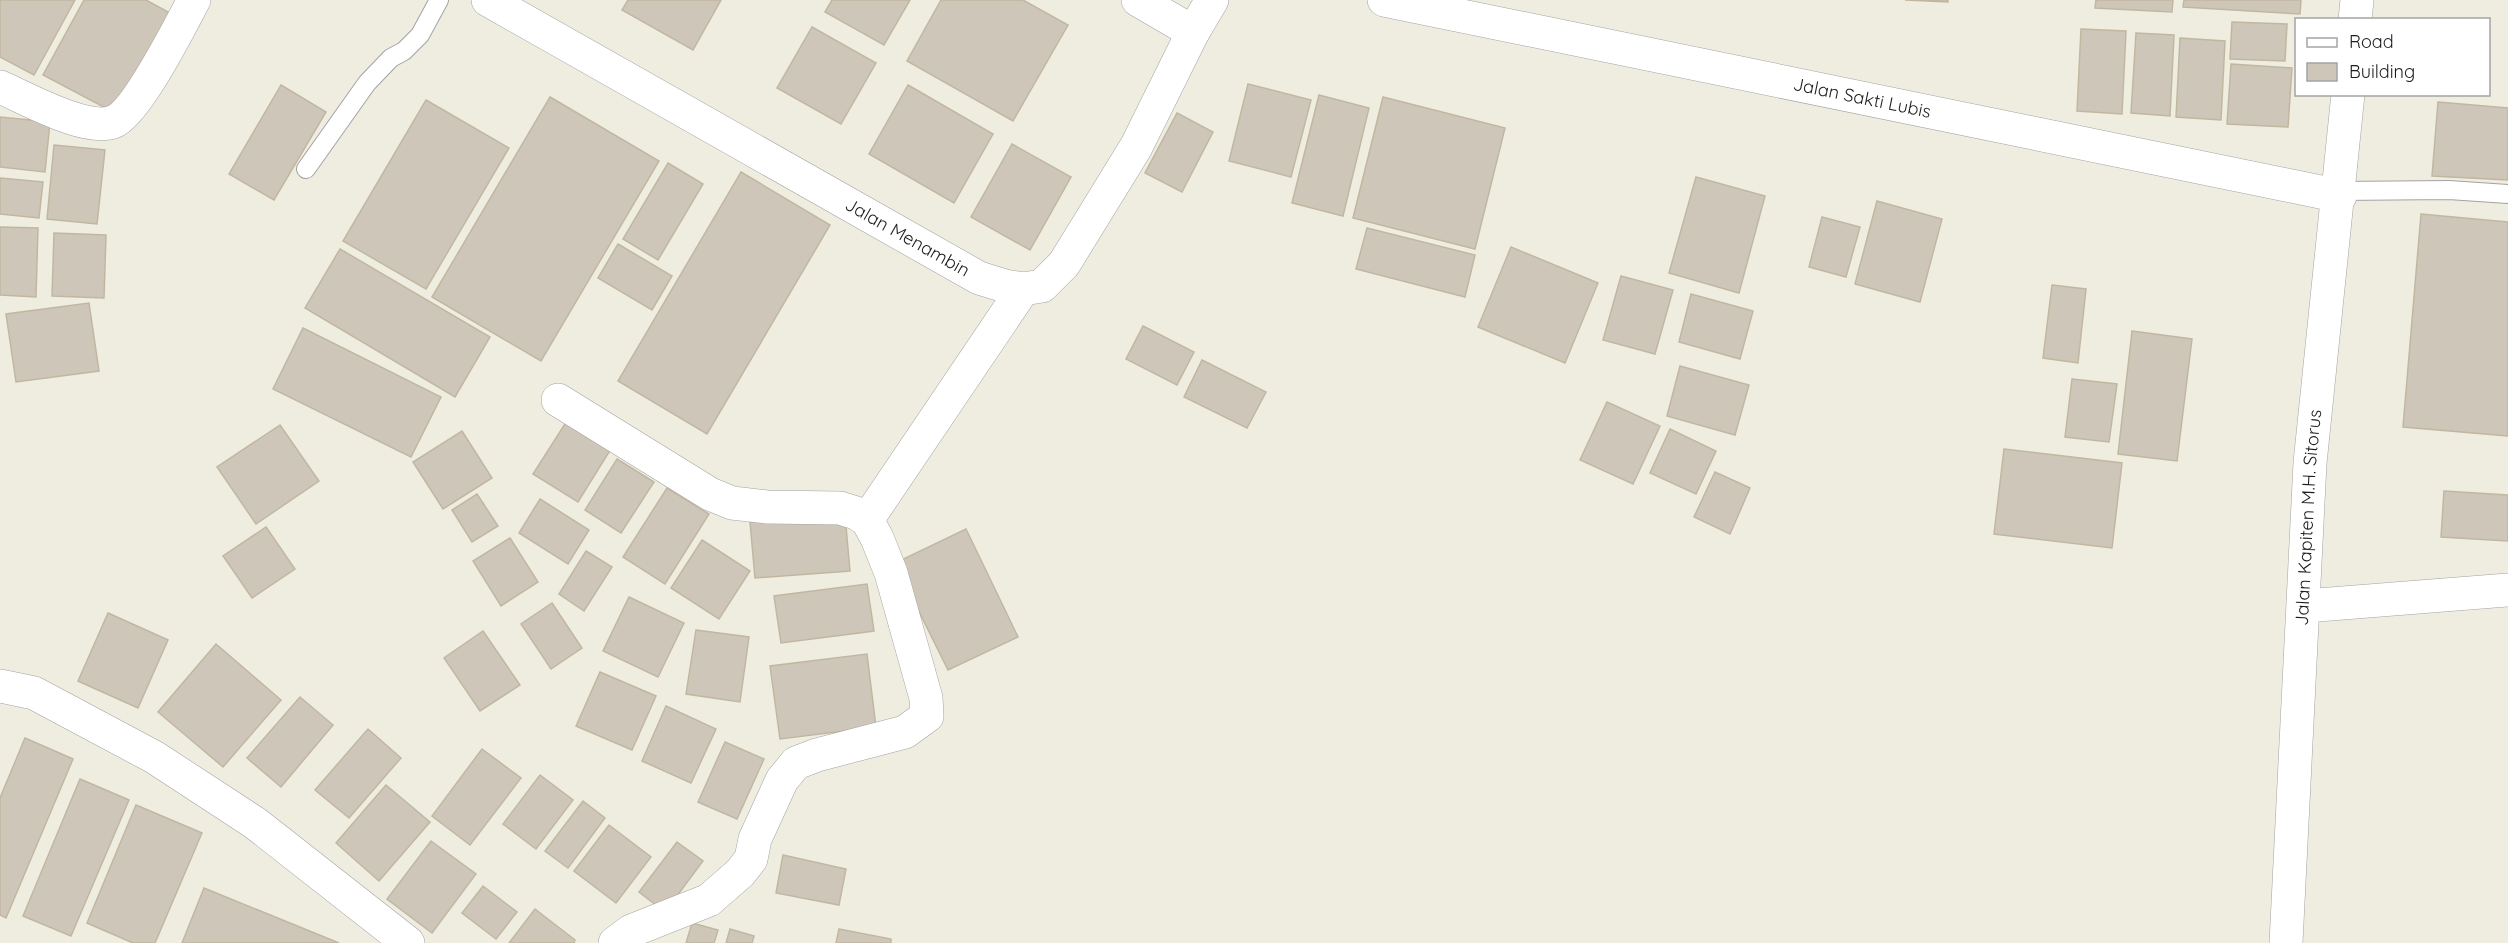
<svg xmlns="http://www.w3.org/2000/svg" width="2508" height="943" font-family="Quicksand,sans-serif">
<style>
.building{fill:#cec7b9;stroke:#c1b7a1;stroke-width:1.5}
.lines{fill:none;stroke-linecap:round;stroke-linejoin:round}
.lane-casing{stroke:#a3a3a3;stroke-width:20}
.street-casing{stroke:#a3a3a3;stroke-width:34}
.lane{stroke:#fff;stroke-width:18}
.street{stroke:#fff;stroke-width:33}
.labels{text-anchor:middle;stroke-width:4.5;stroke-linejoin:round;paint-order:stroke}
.street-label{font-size:18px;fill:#1c1c1c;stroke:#fff}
</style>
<rect width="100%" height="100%" fill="#eeede0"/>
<g class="building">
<polygon points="0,0 75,0 34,75 0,57"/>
<polygon points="84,0 146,0 170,13 115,113 43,75"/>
<polygon points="628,0 721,0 693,50 622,10"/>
<polygon points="832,0 910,0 884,45 825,12"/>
<polygon points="941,0 1023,0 1068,25 1013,121 907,61"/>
<polygon points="1905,0 1948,0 1948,2"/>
<polygon points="2096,0 2173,0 2172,12 2095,8"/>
<polygon points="2184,0 2301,0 2300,14 2183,7"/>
<polygon points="2232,22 2287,24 2285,61 2230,59"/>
<polygon points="812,27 876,63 841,124 777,88"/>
<polygon points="2081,29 2126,31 2122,114 2077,111"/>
<polygon points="2136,33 2174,35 2170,116 2131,113"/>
<polygon points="2180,38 2225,41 2221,120 2176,117"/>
<polygon points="2231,64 2292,68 2288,127 2227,124"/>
<polygon points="1248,84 1311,100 1291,177 1229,161"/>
<polygon points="281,85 326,112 274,200 229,174"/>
<polygon points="908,85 993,134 954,203 869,154"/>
<polygon points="1319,95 1369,108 1343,216 1292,203"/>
<polygon points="550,97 659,161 541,361 432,297"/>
<polygon points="1383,97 1505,128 1475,249 1353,218"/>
<polygon points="426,100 509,148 426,289 343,241"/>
<polygon points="2438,102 2508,108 2508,180 2432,176"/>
<polygon points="1177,113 1213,132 1182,192 1145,173"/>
<polygon points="0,117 50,122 45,172 0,167"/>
<polygon points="1012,144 1071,177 1030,250 971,217"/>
<polygon points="54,145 105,150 97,224 47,219"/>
<polygon points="668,163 703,184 658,260 623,239"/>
<polygon points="741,172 830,225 707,434 618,381"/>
<polygon points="1696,177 1765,196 1739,293 1669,273"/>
<polygon points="0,178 43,182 39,218 0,214"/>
<polygon points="1877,201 1942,219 1920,302 1855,284"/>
<polygon points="2421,214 2508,222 2508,436 2403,427"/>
<polygon points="1822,217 1860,227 1846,277 1809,267"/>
<polygon points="0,227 38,228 36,297 0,295"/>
<polygon points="1367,228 1475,255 1465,297 1356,269"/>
<polygon points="54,233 106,235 104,298 52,296"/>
<polygon points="618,244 672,276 652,310 598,278"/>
<polygon points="1511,247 1598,283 1565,363 1478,327"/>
<polygon points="340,249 490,337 455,397 305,308"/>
<polygon points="1621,276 1673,290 1655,354 1603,340"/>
<polygon points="2052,285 2086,289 2078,363 2043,358"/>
<polygon points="1691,294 1753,311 1740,359 1679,342"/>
<polygon points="89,303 99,371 16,382 6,314"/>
<polygon points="1143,326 1194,352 1177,385 1126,359"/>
<polygon points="303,328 441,397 411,457 273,389"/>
<polygon points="2132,331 2192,339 2177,461 2118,454"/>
<polygon points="1202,360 1266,392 1247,428 1184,397"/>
<polygon points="1680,366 1749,385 1735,435 1667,416"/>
<polygon points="2072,379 2117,384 2109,442 2065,437"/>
<polygon points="1607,402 1660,426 1633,484 1580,460"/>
<polygon points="570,416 614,444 578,502 533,474"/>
<polygon points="280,425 319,481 256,524 217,467"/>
<polygon points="1670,429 1716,451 1696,494 1650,473"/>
<polygon points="462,431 492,478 443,509 413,462"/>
<polygon points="2004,449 2122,463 2112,548 1994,534"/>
<polygon points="617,459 654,482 621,533 585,510"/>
<polygon points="1715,472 1750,488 1730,534 1694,517"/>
<polygon points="667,488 709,514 665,584 623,557"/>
<polygon points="2444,491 2508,495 2508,541 2441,537"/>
<polygon points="477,494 498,526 472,542 452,510"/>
<polygon points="540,499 589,530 568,564 519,533"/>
<polygon points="845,515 850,571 755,578 750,522"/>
<polygon points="266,527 295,569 252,598 223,556"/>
<polygon points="966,529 1018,637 948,670 895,563"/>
<polygon points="510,538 538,582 501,606 473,561"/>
<polygon points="702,540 750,571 719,619 671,588"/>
<polygon points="586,551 612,567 584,611 559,594"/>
<polygon points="867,584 874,631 781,643 774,596"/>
<polygon points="629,597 684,623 658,677 603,651"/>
<polygon points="552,603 582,648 551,669 521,624"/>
<polygon points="108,613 168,640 138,708 78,681"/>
<polygon points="696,630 749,637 740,702 686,694"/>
<polygon points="483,631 520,685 480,711 444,658"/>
<polygon points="216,644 281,700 223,767 158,712"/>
<polygon points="867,654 876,727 780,739 770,666"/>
<polygon points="600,672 656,696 632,750 576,726"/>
<polygon points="300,697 333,725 281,787 247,758"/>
<polygon points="666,706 716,729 691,783 642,761"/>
<polygon points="368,729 401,758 349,818 315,790"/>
<polygon points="25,738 73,759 6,918 0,915 0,798"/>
<polygon points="725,742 764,759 737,819 698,802"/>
<polygon points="482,749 521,778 470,845 432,816"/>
<polygon points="540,775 573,800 536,849 503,824"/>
<polygon points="80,779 129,800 71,936 23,916"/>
<polygon points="386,785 430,822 379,881 336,843"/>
<polygon points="583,801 605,818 568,868 545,851"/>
<polygon points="136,805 202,833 155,943 133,943 87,923"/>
<polygon points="609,825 651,857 616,903 574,871"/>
<polygon points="431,841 476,874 432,933 387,899"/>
<polygon points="677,842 703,861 665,912 639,892"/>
<polygon points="783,855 846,869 839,905 776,893"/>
<polygon points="483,886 517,912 496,939 462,913"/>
<polygon points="204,888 339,943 182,943"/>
<polygon points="535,909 575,940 574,943 509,943"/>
<polygon points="692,923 718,930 714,943 686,943"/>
<polygon points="730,929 754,936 752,943 726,943"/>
<polygon points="839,929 891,939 891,943 836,943"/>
</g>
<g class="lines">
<g class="lane-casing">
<g id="lane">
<polyline points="306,169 367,83 391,58 404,51 420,35 439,0"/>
<polyline points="2339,191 2449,190 2508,194"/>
</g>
</g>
<g class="street-casing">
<g id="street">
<path id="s1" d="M488,0L979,278L1005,286L1023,289L1042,286L1064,264L1136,147L1193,32L1212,0"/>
<polyline points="1138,0 1193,32"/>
<path id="s2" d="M1384,0L2340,196"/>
<polyline points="2355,20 2357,0"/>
<path d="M0,87C26,98 86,132 113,122C136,114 181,24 194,0"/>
<polyline points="558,400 710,494 732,503 767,507 840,508 856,513 867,520 877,538 891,573 926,698 927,716 905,732 817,755 796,763 782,780 755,839 751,859 740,873 709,900 631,931 615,943"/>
<polyline points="867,520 1023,289"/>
<polyline points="2305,606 2508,590"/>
<polyline points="0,686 34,693 154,757 255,823 408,943"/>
<path id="s3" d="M2286,943L2310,463L2348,94"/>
</g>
</g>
<use href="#lane" class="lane"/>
<use href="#street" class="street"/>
</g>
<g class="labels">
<g class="street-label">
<text dy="6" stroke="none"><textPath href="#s2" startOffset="488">Jalan Sakti Lubis</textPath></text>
<text dy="6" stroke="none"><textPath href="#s1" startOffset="482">Jalan Menambin</textPath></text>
<text dy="6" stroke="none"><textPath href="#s3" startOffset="426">Jalan Kapiten M.H. Sitorus</textPath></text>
</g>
</g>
<rect x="2295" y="18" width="195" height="78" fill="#ffffff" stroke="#a4a4a4" stroke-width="1.5"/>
<rect x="2307" y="38" width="30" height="9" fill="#ffffff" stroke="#a4a4a4" stroke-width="1.5"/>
<text x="2349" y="48" font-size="18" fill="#1c1c1c">Road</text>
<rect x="2307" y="63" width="30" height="18" fill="#cec7b9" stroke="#a4a4a4" stroke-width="1.5"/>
<text x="2349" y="78" font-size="18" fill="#1c1c1c">Building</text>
</svg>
